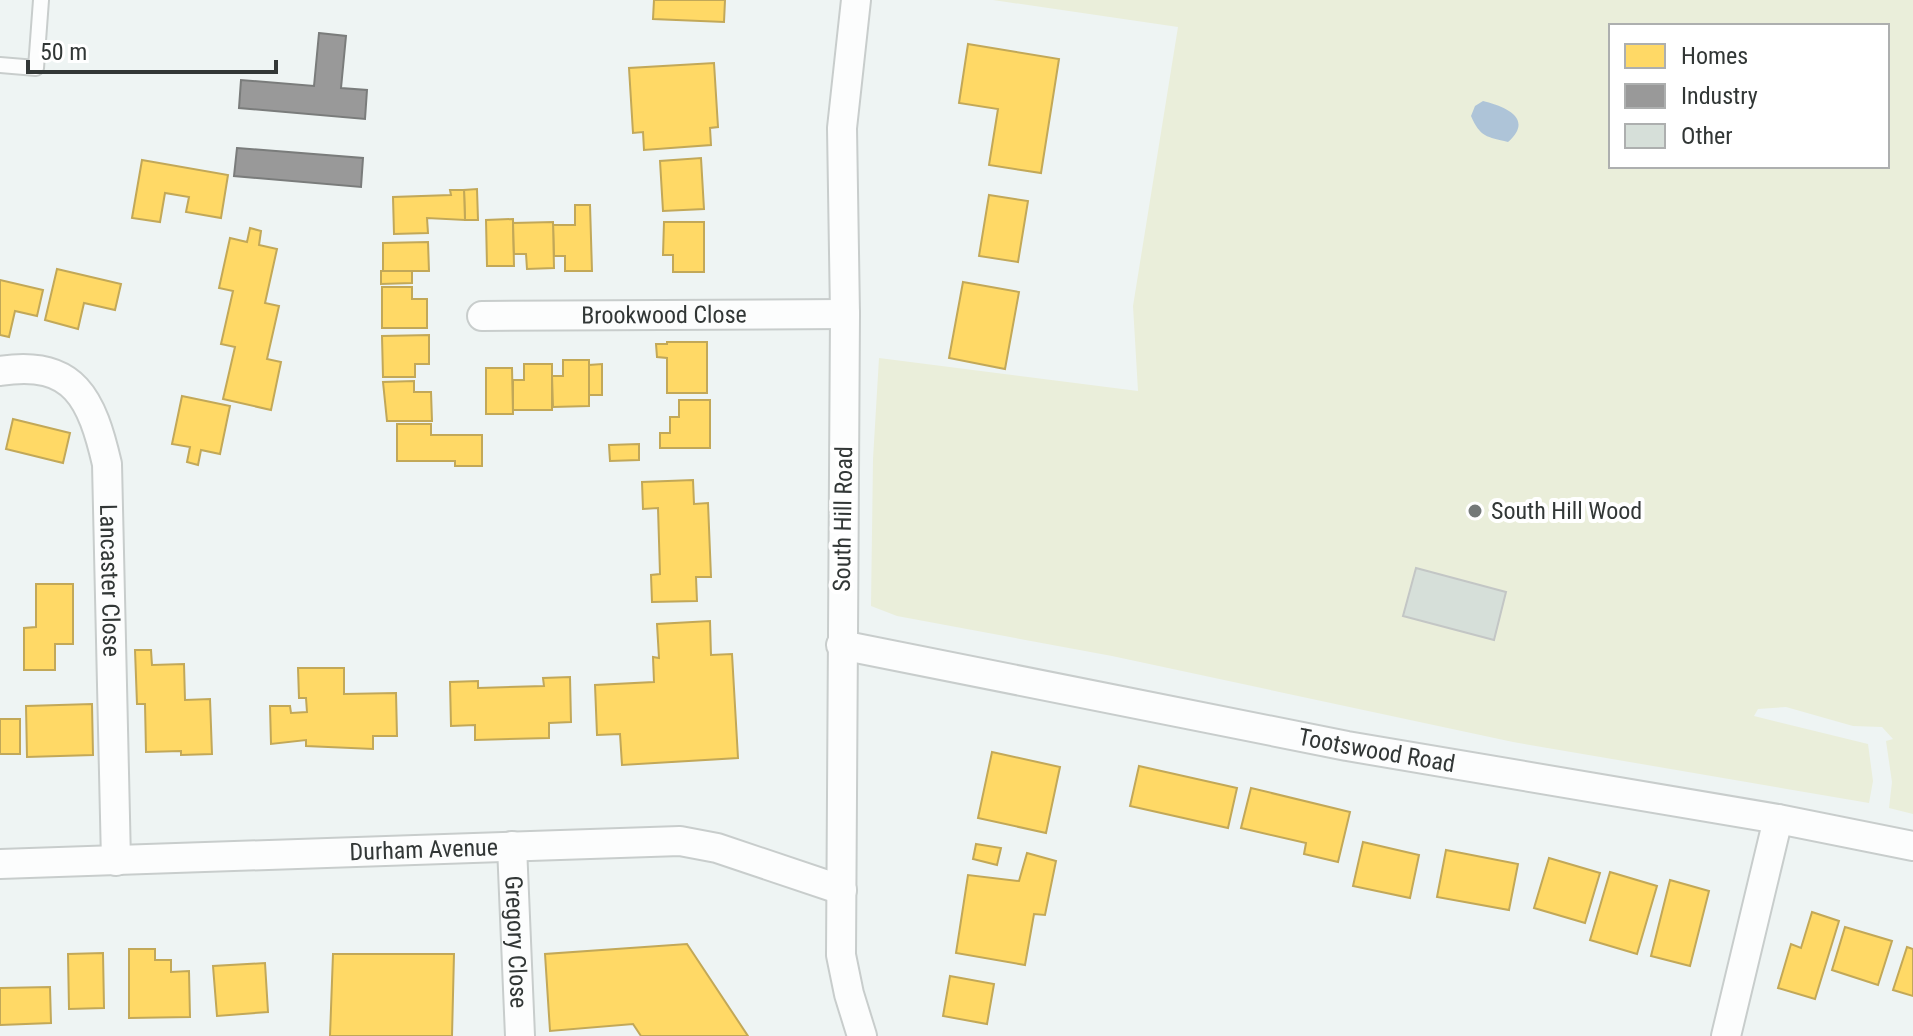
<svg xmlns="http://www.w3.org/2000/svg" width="1913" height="1036" font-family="'Roboto Condensed',sans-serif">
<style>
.green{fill:#eaeeda;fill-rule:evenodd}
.water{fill:#aec4d8}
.homes{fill:#ffd966;stroke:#c2a858;stroke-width:2}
.industry{fill:#999;stroke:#7a7c7b;stroke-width:2}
.building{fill:#d6dfd9;stroke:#c3c6c5;stroke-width:2}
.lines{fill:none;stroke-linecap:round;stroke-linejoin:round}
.lane-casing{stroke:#c8cdcc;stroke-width:18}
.street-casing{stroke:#c8cdcc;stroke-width:32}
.lane{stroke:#fcfdfd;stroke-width:14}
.street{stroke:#fcfdfd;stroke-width:28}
.poi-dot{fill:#747978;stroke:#fff;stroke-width:3}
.labels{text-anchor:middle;stroke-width:8;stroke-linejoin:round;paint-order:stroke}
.street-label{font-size:24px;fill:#323736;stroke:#fff}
.poi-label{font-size:24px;fill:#323736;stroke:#fff;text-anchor:start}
</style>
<rect width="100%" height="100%" fill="#eef4f3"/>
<path class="green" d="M993,0H1913V814L1889,808L1892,782L1886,741L1893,739L1882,727L1853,726L1786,707L1758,709L1754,716L1868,744L1873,781L1869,803L1513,742L1112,656L897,616L871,606L873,459L879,358L1138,391L1133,306L1178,27ZM1611,26H1887V166H1611Z"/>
<path class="water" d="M1483,101C1504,106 1535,118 1508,142C1487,137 1480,137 1471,116L1475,106Z"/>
<g class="homes">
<polygon points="654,0 725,0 724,22 653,19"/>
<polygon points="968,44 1059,59 1041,173 989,165 998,109 959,103"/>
<polygon points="714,63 718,127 710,128 711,145 644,150 643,132 633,133 629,68"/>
<polygon points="701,158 704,209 663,211 660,161"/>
<polygon points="142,160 228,175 221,218 186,212 189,197 165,193 160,222 132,218"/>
<polygon points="477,189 478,220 465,220 464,190"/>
<polygon points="450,190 464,190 465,220 427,218 428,233 394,234 393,197 451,195"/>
<polygon points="989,195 1028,201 1018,262 979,256"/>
<polygon points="575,205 590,205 592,271 565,271 565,256 554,256 553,225 575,225"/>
<polygon points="513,219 514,266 487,266 486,220"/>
<polygon points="553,222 554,268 527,269 526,254 514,254 513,223"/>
<polygon points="664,222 704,222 704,272 673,272 673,255 663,255"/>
<polygon points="250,228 261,231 259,245 277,249 265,303 279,306 267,359 281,362 271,410 223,399 235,347 221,344 233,291 219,288 230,238 247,242"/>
<polygon points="428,242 429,271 383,271 383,243"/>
<polygon points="57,269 121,284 115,310 84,303 78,329 45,320"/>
<polygon points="381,271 412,271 412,283 381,284"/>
<polygon points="0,280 43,290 37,316 15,311 9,337 0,335"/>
<polygon points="963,282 1019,292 1005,369 949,358"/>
<polygon points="382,287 412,287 412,299 427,299 427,328 382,328"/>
<polygon points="429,335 429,364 415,364 415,377 383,377 382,336"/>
<polygon points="667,342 707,342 707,393 667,393 667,358 657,357 656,344 667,344"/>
<polygon points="563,360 589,360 589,406 553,407 552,376 563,376"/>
<polygon points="524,364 552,364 552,410 513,410 513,380 524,380"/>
<polygon points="602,364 602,395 589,395 589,365"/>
<polygon points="486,368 512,368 513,414 486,414"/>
<polygon points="414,381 414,392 431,392 432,421 387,421 383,382"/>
<polygon points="182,396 230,406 220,454 201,450 198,465 187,462 190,447 172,444"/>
<polygon points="679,400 710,400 710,448 660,448 660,433 670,433 670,417 679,417"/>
<polygon points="13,419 70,433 63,463 6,449"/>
<polygon points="397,424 431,424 431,435 482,435 482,466 455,466 455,461 397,461"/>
<polygon points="639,444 639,460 610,461 609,445"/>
<polygon points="693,480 694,504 708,503 711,577 696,577 697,601 652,602 651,575 660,574 658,508 643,509 642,482"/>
<polygon points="36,584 73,584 73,644 55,644 55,670 24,670 24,628 36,627"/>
<polygon points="710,621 711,655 732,654 738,758 622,765 620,734 597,735 595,685 654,682 653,657 659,658 657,624"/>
<polygon points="135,650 151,650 152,665 184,664 185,700 210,699 212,754 181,755 181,751 146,752 145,704 137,704"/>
<polygon points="298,668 344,668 344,694 396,693 397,736 373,736 373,749 306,746 306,740 271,744 270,706 290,706 291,713 307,712 306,698 299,698"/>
<polygon points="570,677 571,722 549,723 549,738 475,740 475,725 451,726 450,682 478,681 478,688 544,686 543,678"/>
<polygon points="92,704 93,755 27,757 26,706"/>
<rect x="0" y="719" width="20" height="35"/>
<polygon points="992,752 1060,767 1046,833 978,818"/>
<polygon points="1139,766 1237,788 1228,828 1130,806"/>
<polygon points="1251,788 1350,812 1338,862 1304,854 1306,843 1241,828"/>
<polygon points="1363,842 1419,855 1410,898 1353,886"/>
<polygon points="976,844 1001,848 997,865 973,859"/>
<polygon points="1446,850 1518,864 1509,910 1437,897"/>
<polygon points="1027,853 1056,861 1045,915 1034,914 1025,965 956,953 968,875 1019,881"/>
<polygon points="1549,858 1600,873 1585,923 1534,908"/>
<polygon points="1610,872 1657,886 1637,954 1590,940"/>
<polygon points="1670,880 1709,891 1690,966 1651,956"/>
<polygon points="1812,912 1839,921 1815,999 1778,988 1791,944 1801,948"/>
<polygon points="1845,927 1892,941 1878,985 1832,970"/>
<polygon points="687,944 748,1036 641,1036 633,1024 550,1031 545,954"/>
<polygon points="1907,947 1913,949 1913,996 1893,990"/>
<polygon points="129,949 155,949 155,960 171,960 171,972 189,971 190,1017 129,1018"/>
<polygon points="103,953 104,1008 69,1009 68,954"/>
<polygon points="333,954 454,954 452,1036 330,1036"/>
<polygon points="265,963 268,1012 217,1016 213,966"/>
<polygon points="950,976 994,984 987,1024 943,1016"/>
<polygon points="50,987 51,1023 0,1025 0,988"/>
</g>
<g class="industry">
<polygon points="319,33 346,36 341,88 367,90 365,119 239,108 241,80 314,86"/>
<polygon points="237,148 363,158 361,187 234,176"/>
</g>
<polygon class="building" points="1416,568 1506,592 1494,640 1403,616"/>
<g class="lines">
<g class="lane-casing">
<polyline id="lane" points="0,65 36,68 41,0"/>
</g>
<g class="street-casing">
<g id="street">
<polyline points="856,0 842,128 845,314 841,955 849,994 862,1036"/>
<path id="s1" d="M482,316L845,314"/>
<path id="s2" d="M0,371C75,359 92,400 107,464L116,861"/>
<path id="s3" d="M841,645L1347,746L1778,819L1913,846"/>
<path id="s4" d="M512,846L520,1036"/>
<path id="s5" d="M0,864L680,841L717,848L842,890"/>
<polyline points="1726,1036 1778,819"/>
</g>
</g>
<use href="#lane" class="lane"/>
<use href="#street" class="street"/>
</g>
<circle class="poi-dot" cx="1475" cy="511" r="8"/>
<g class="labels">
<g class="street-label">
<text dy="8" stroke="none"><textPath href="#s1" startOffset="182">Brookwood Close</textPath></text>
<text transform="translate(843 519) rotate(-89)" y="8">South Hill Road</text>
<text dy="8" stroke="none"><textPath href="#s2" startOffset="280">Lancaster Close</textPath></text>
<text dy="8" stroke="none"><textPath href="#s3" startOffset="546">Tootswood Road</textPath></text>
<text dy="8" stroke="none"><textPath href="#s5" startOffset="424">Durham Avenue</textPath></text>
<text dy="8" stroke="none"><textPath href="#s4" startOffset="96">Gregory Close</textPath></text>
</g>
<g class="poi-label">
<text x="1491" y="519">South Hill Wood</text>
</g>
</g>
<rect x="1609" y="24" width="280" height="144" fill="#ffffff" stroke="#adafaf" stroke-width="2"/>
<rect x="1625" y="44" width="40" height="24" fill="#ffd966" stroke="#adafaf" stroke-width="2"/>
<text x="1681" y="64" font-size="24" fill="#323736">Homes</text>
<rect x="1625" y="84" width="40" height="24" fill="#999999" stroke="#adafaf" stroke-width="2"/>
<text x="1681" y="104" font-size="24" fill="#323736">Industry</text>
<rect x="1625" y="124" width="40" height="24" fill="#d6dfd9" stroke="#adafaf" stroke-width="2"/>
<text x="1681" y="144" font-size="24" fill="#323736">Other</text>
<path d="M28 60v12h248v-12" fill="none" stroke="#323736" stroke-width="4"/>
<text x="40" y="60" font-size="24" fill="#323736" stroke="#ffffff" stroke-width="6" paint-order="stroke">50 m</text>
</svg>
